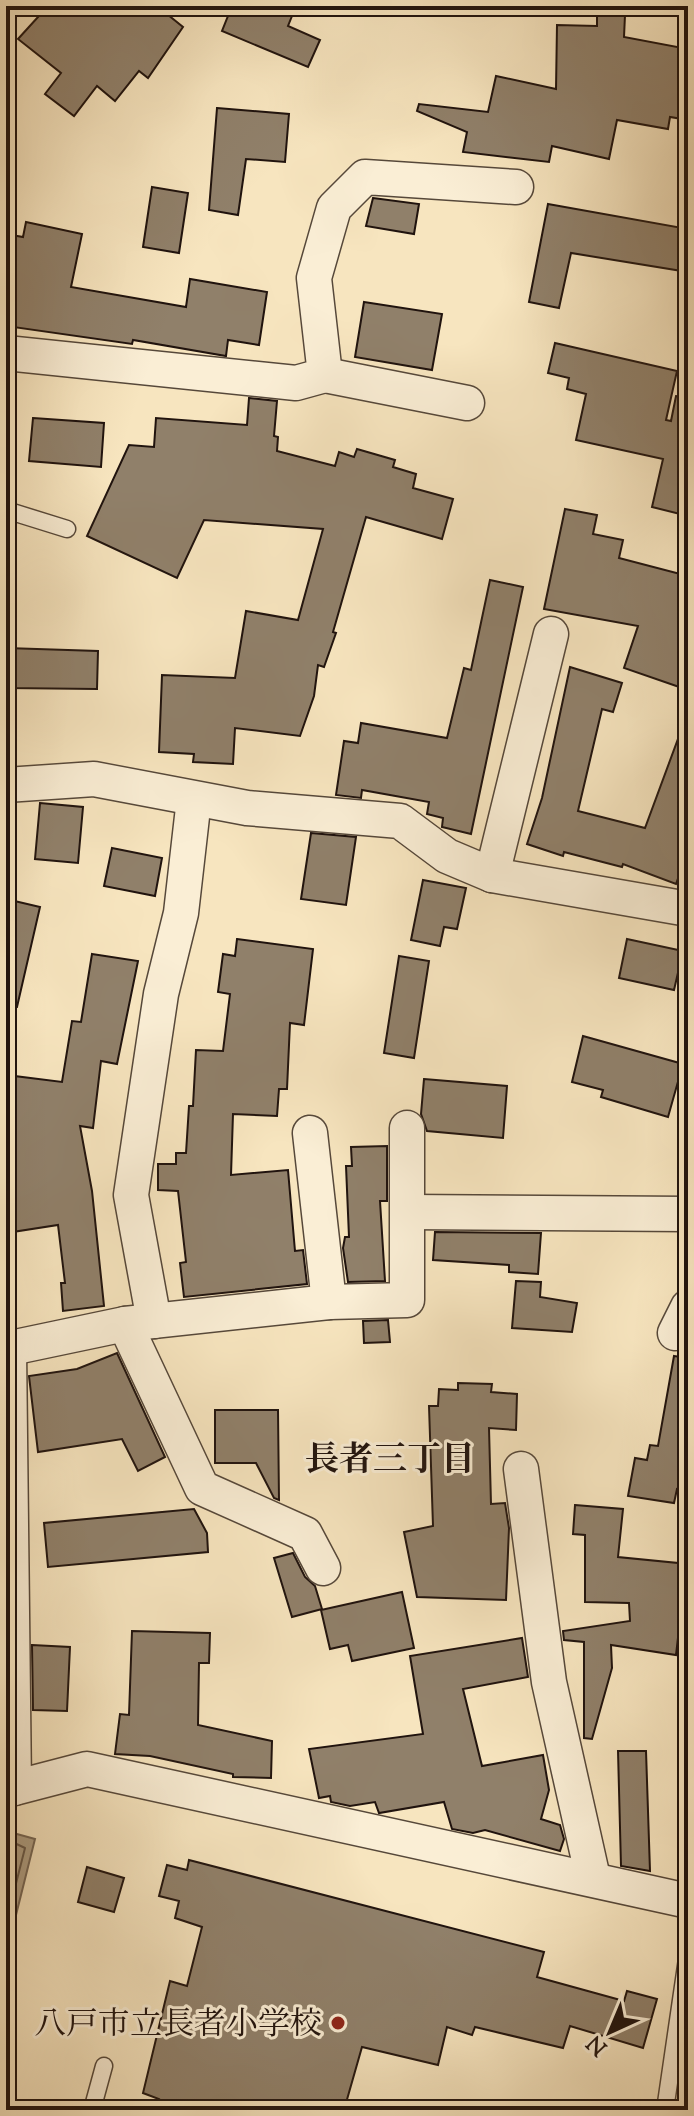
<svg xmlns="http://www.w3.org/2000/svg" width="694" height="2116" font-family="'Sorts Mill Goudy','Noto Serif JP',serif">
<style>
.water{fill:#ae9e83;stroke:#756654;stroke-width:2}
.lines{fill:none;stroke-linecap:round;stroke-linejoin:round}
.shore{stroke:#675848;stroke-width:2}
.building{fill:#90806a;stroke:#20130e;stroke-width:2}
.service-casing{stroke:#56483a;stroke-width:19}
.minor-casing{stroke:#56483a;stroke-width:37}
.service{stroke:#faeed5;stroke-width:16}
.minor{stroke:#faeed5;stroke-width:34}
.poi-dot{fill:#8f2418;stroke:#faeed5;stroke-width:3}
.labels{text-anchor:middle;stroke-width:6;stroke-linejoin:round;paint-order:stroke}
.poi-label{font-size:32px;fill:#20130e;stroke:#faeed5;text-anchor:end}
.neighbourhood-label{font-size:34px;font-weight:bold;fill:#20130e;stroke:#faeed5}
</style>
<rect width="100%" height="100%" fill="#f7e5bf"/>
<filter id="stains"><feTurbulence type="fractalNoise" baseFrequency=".0025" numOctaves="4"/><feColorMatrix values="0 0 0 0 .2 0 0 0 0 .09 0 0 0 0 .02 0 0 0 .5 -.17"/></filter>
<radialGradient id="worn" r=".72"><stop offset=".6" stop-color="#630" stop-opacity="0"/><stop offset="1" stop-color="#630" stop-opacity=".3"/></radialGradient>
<polygon class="water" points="6,1831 35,1839 6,1955"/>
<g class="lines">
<polyline class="shore" points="6,1839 25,1848 6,1923"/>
</g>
<g class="building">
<polygon points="48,6 157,6 183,27 148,78 139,71 115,101 97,86 74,116 45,94 61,73 18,39"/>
<polygon points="232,6 296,6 288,26 320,40 308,67 222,31"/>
<polygon points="597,15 625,15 624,37 688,49 688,120 670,117 668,129 617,120 609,159 552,146 549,162 463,152 467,132 417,111 419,104 488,112 496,76 556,89 557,25 597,26"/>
<polygon points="217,108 289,114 285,162 246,159 238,215 209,210"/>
<polygon points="152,187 188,193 179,253 143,247"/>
<polygon points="373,198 419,204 414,234 366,226"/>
<polygon points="548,204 688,229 688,272 571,253 559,308 529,302"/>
<polygon points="26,222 82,234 71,287 186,307 190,279 267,292 259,345 228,340 226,356 133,340 132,344 6,326 6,234 23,237"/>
<polygon points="364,302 442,314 432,370 355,357"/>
<polygon points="555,343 677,371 666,420 671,421 676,396 688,397 688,516 652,507 663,459 576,440 586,394 567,389 569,378 548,373"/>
<polygon points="249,398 277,401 274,436 278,437 277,451 335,466 339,452 354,457 357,449 395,460 393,467 416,474 413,488 453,499 442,539 366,517 333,632 336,633 324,667 318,665 314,696 300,736 235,728 233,764 193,762 194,754 159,752 162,675 235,678 246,611 298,620 323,529 204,520 177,578 87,536 129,445 154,447 156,418 247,425"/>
<polygon points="33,418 104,423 101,467 29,461"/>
<polygon points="565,509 597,515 593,534 623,540 619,558 688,576 688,690 624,668 638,626 544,609"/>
<polygon points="490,580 523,587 471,834 442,827 443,818 427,814 429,802 362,790 361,798 336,795 344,741 358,743 361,723 447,738 464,668 471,670"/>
<polygon points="6,648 98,651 97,689 6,688"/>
<polygon points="570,667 622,683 613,712 602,709 578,811 645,828 685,720 688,720 688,873 681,870 676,884 623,864 622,867 564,852 563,856 527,844 542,798"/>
<polygon points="40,803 83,807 78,863 35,859"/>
<polygon points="311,833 356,837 346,905 301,899"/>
<polygon points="112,848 162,858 155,896 104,886"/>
<polygon points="423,880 466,888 457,929 444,927 440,946 411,940"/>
<polygon points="6,899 40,907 17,1007 6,1006"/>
<polygon points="237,939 313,949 304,1025 290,1023 287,1089 279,1089 277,1116 233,1114 231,1175 288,1170 295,1251 303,1250 307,1284 184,1297 180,1263 186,1262 178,1191 158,1190 158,1164 176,1164 176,1153 186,1153 189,1106 193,1106 196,1050 223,1051 230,994 218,992 223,954 235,956"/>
<polygon points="627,939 683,951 674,990 619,978"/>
<polygon points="92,954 138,961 117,1064 101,1061 93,1128 80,1126 92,1191 104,1306 63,1311 61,1283 65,1283 58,1225 6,1233 6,1075 62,1082 72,1021 81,1022"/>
<polygon points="399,956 429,961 414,1058 384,1053"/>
<polygon points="583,1036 683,1064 668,1117 601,1097 603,1090 572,1082"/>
<polygon points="424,1079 507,1086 503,1138 427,1131 421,1114"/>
<polygon points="387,1146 387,1201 380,1201 385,1281 348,1282 343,1248 345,1237 349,1237 346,1166 352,1166 351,1147"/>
<polygon points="435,1232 541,1233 538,1274 509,1272 509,1265 433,1260"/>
<polygon points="516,1281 541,1282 540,1297 577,1303 572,1332 512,1328"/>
<polygon points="388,1320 390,1342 364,1343 363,1321"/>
<polygon points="117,1353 165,1457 138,1471 122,1439 38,1452 29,1376 77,1369"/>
<polygon points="674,1356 688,1358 688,1491 677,1489 674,1503 628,1496 635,1458 647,1460 650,1445 658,1446"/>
<polygon points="458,1383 492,1384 491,1392 517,1394 516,1430 489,1428 491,1504 505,1503 509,1528 506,1600 417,1597 404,1532 433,1526 429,1406 438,1406 439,1389 458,1390"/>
<polygon points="215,1410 278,1410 279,1500 274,1498 256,1463 215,1463"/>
<polygon points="575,1505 623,1509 618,1557 688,1564 688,1604 682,1603 676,1655 611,1645 612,1668 592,1739 584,1738 584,1642 564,1640 563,1631 630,1621 629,1603 585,1602 585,1535 573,1534"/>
<polygon points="194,1509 207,1533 208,1552 48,1567 44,1523"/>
<polygon points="293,1553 305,1577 315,1586 322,1609 292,1617 274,1558"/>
<polygon points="402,1592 414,1648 352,1661 348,1645 330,1649 321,1610"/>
<polygon points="132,1631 210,1633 209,1663 199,1663 198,1725 272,1741 271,1778 233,1777 233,1774 150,1756 115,1754 120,1714 129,1715"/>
<polygon points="522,1638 528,1677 463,1689 482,1766 543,1755 549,1790 541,1819 560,1825 564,1839 560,1851 485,1830 473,1833 452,1829 444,1802 379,1813 375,1802 350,1806 331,1802 330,1796 319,1798 309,1749 423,1734 410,1656"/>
<polygon points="32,1645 70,1647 67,1711 33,1710"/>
<polygon points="618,1751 646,1751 650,1871 621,1866"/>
<polygon points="189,1860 544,1952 537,1977 624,2001 627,1991 657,1999 643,2048 570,2026 563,2048 475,2027 472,2035 447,2027 438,2065 362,2047 344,2110 155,2110 159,2099 143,2093 170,1981 187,1986 202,1927 175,1918 179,1901 159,1896 167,1865 187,1870"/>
<polygon points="87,1867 124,1878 114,1912 78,1902"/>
</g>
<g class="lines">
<g class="service-casing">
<g id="service">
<polyline points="6,510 67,529"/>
<polyline points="92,2110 104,2066"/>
<polyline points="665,2110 688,1952"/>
</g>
</g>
<g class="minor-casing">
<g id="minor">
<polyline points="6,353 296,383 325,375 314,278 334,208 365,177 516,187"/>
<polyline points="325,375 467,403"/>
<polyline points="6,785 94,779 247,808 400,821 447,856 492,875 688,909"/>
<polyline points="492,875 551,634"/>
<polyline points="310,1133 329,1302"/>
<polyline points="408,1212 688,1214"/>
<polyline points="154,1321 131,1195 161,994 181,913 194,799"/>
<polyline points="125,1324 202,1488 305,1534 323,1568"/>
<polyline points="675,1333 688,1307"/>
<polyline points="6,1349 125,1324 329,1302 407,1300 407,1128"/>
<polyline points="9,1349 14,1788"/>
<polyline points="521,1469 549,1682 593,1878"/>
<polyline points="6,1786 14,1788 87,1769 688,1901"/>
</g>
</g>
<use href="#service" class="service"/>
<use href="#minor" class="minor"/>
</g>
<circle class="poi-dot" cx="338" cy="2023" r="8"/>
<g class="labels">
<g class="poi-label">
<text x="322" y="2034">八戸市立長者小学校</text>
</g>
<g class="neighbourhood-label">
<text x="390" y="1470">長者三丁目</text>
</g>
</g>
<rect width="694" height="2116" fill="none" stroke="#f7e5bf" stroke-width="32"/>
<rect x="8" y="8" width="678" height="2100" fill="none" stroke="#20130e" stroke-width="4"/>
<rect x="16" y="16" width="662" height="2084" fill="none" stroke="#20130e" stroke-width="2"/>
<g transform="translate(610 2032) rotate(224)" stroke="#faeed5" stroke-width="6" paint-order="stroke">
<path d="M0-6L14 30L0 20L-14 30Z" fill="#20130e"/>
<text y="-12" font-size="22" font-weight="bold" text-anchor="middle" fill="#20130e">N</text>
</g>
<rect width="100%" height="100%" filter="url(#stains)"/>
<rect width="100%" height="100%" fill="url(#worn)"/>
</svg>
